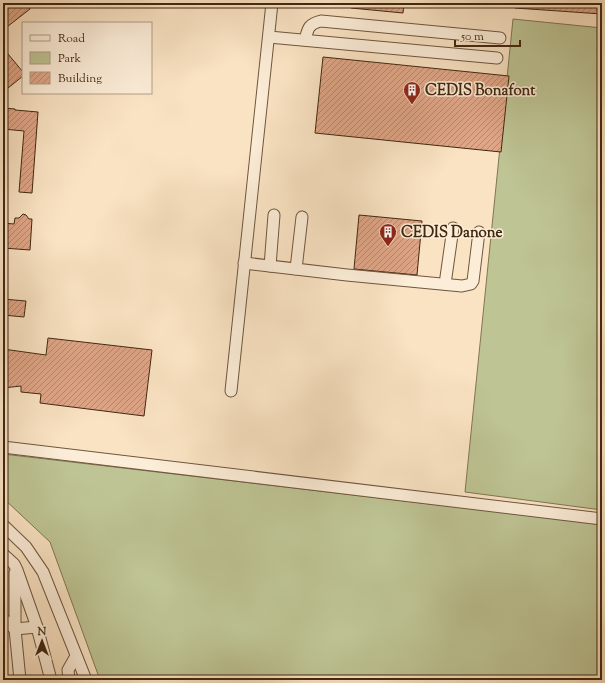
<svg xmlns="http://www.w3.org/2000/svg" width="605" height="683" font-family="'Sorts Mill Goudy',serif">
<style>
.green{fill:#bec494;stroke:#807652}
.building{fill:url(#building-hatch);stroke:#412710}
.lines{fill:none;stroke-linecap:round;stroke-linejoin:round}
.minor-casing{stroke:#6f563d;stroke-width:13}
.minor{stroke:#fcedd8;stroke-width:11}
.labels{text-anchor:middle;stroke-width:3;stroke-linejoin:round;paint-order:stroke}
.poi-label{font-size:15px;font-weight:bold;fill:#412710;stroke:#fcedd8;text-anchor:start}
</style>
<defs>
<pattern id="building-hatch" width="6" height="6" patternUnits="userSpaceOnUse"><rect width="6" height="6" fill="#dfa688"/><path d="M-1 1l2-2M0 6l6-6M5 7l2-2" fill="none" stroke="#b6876e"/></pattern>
</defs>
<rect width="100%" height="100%" fill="#fae3c3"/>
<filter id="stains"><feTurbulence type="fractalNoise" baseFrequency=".005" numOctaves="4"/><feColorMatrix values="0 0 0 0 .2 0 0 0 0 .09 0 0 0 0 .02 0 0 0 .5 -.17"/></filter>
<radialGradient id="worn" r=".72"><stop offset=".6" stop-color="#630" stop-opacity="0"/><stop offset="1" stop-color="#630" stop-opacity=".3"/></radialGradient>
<g class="green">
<polygon points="513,19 602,28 602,510 465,492"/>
<polygon points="3,454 602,524 602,680 100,680 50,542 3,498"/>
</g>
<g class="building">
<polygon points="3,3 30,3 30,9 3,30"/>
<polygon points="351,3 404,3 403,13 351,8"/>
<polygon points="515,3 602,3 602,14 515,8"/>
<polygon points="3,48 23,72 23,76 3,92"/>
<polygon points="323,57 509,76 501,152 315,133"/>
<polygon points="3,108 15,109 15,110 38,112 32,193 19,192 24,131 3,129"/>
<polygon points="23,214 26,215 29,219 32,219 30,250 3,248 3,223 14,224 15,218 19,218"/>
<polygon points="359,215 422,221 417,275 354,269"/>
<polygon points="3,299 26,301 24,317 3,315"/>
<polygon points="48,338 152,350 144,416 40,403 41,394 21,392 21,386 3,388 3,349 46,355"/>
</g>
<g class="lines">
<g class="minor-casing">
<g id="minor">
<polyline points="269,37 497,58"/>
<path d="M305,40C308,29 308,24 321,21L500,38"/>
<polyline points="244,263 347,275 462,286 471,284 473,281 479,232"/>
<polyline points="270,266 274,215"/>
<polyline points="296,269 302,217"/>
<polyline points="445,284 453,228"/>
<polyline points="231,391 272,3"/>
<polyline points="3,447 602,519"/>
<polyline points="3,525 26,547 43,572 86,680"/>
<polyline points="3,554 14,564 17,570 37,627 51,680"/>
<polyline points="15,573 15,629 20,680"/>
<polyline points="3,619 15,629 37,627"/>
<polyline points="69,680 68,670 76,656"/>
</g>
</g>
<use href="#minor" class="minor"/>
</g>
<defs>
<g id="building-pin" transform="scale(0.9)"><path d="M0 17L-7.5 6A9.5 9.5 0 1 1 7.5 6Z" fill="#8f2418" stroke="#fcedd8"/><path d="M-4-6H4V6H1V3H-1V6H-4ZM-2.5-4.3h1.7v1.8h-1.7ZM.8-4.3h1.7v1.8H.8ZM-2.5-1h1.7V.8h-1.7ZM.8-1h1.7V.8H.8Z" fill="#fff"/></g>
</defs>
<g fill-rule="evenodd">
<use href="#building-pin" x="412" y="90"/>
<use href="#building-pin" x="388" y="232"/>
</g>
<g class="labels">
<g class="poi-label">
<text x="425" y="95">CEDIS Bonafont</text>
<text x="401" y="237">CEDIS Danone</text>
</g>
</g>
<rect width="605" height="683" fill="none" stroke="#fae3c3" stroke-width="16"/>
<rect x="4" y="4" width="597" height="675" fill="none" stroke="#412710" stroke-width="2"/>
<rect x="8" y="8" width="589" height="667" fill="none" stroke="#412710"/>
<rect x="22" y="22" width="130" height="72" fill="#fcedd8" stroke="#b19e88"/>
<rect x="30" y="35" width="20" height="6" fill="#fcedd8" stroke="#b19e88"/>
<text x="58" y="42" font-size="12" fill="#412710">Road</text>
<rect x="30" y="52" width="20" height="12" fill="#bec494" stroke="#b19e88"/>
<text x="58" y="62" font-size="12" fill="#412710">Park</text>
<rect x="30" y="72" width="20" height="12" fill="url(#building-hatch)" stroke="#b19e88"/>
<text x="58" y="82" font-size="12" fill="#412710">Building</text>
<g transform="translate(42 641)" stroke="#fcedd8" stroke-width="3" paint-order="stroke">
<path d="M0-3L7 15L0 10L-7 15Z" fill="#412710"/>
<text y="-6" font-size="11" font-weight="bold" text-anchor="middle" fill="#412710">N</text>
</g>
<path d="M455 40v6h65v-6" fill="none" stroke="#412710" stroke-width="2"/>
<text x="461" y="40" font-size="12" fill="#412710" stroke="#fcedd8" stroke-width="3" paint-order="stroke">50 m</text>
<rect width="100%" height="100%" filter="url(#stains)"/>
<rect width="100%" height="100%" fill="url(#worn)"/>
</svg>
